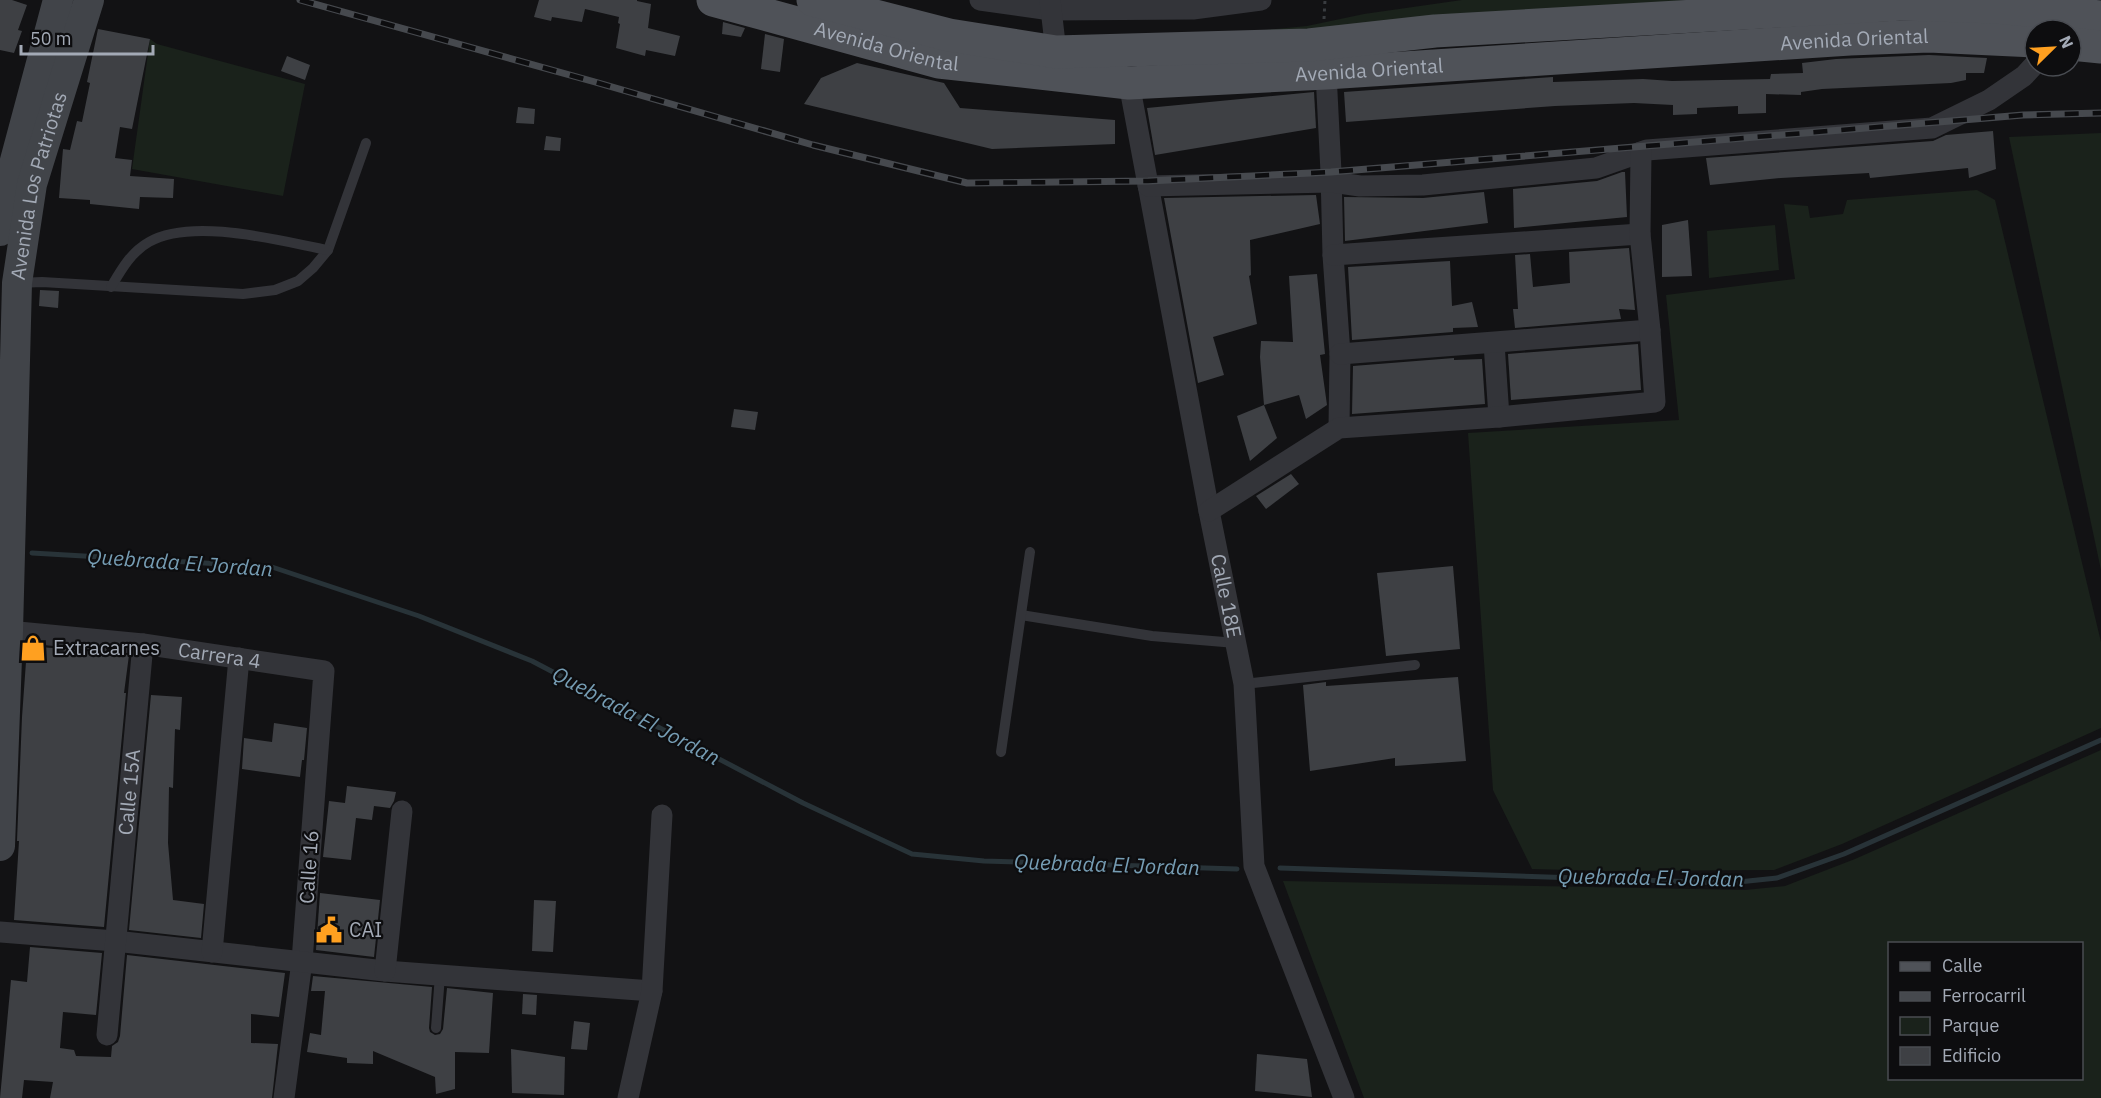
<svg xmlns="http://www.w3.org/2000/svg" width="2101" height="1098" font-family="'IBM Plex Sans',sans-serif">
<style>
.green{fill:#1a221b;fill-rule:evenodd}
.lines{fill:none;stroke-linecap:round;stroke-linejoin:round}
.stream{stroke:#283338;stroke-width:5}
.building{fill:#3e4044}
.path{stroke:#393c40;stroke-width:3;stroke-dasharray:3 4.5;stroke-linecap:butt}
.lane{stroke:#333439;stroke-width:10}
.street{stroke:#333439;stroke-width:21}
.secondary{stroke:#414449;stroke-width:30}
.primary{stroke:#4f5258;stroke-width:33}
.rail-casing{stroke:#46494e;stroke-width:7}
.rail{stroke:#0d0d0f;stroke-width:4.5;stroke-dasharray:14;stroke-linecap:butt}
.labels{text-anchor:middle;stroke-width:4.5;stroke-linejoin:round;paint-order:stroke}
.street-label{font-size:20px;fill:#a3aab6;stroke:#0d0d0f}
.poi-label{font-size:20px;fill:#a3aab6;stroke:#0d0d0f;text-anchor:start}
.water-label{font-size:21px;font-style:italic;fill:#769db4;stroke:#0d0d0f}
</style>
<rect width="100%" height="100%" fill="#121214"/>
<g class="green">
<polygon points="1462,0 1830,0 1624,15 1156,40 1307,26 1364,14"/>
<polygon points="150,39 157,44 305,84 283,196 132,169"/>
<polygon points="2101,133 2101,570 2009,137"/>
<polygon points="1977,190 1995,200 2101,642 2101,728 1842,844 1774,870 1605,871 1532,869 1493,790 1468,433 1679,420 1666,295 1795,279 1784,204 1808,206 1810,218 1843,214 1847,200"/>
<polygon points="1775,225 1779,270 1709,278 1707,231"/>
<path d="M2101,750V1098H1364L1283,881L1745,890L1785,886L1855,859ZM1890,944H2082V1078H1890Z"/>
</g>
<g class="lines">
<g class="stream">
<polyline points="32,553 272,567 419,616 532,661 803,803 912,854 984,861 1237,869"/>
<polyline points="1280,868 1729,883 1777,878 1844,854 2101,740"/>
</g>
</g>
<g class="building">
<polygon points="0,0 12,0 27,5 18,30 22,31 14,53 0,50"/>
<polygon points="539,0 637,0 637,1 651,4 648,28 680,36 675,56 646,50 645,56 616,48 620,24 618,23 619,17 585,9 582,22 552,17 551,21 534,17"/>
<polygon points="723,22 745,28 741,37 722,34"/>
<polygon points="98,29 150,39 132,129 120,127 115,158 132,160 130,176 174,179 173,198 140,197 139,209 90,204 90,200 59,198 63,149 70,150 77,121 82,122 90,83 87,82"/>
<polygon points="765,34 784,39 780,72 761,69"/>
<polygon points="1929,55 1987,58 1984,73 1966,73 1966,80 1951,83 1822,89 1801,92 1801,95 1766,94 1766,113 1738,114 1738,106 1697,108 1697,114 1673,115 1673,105 1634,103 1555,106 1346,122 1344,92 1553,77 1553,82 1643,79 1672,81 1770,79 1771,74 1803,73 1802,63 1836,59"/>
<polygon points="287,56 310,65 305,80 281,71"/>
<polygon points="857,63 944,83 960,108 1115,120 1115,144 992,149 804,104 821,78"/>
<polygon points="1314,92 1316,128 1155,155 1147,108"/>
<polygon points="518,107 535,109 534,124 516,123"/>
<polygon points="1993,131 1996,169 1969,178 1968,168 1870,178 1869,173 1781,178 1710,185 1706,158 1933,141 1946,135"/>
<polygon points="546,136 561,138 560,151 544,150"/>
<polygon points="1622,172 1625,172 1627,217 1514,228 1513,189 1597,181"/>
<polygon points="1484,192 1488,223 1345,241 1344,197 1423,198"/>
<polygon points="1316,195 1320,224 1250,240 1251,275 1249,276 1257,324 1213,337 1224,375 1198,383 1164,198"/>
<polygon points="1688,220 1692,276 1662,277 1662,225"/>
<polygon points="1629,248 1635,310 1619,309 1621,319 1515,328 1513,309 1518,309 1515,255 1530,254 1533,287 1570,283 1569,252"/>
<polygon points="1450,261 1452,306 1472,302 1478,327 1453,328 1453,332 1352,340 1348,267"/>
<polygon points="1317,274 1325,354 1320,355 1327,405 1306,419 1299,395 1264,405 1260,357 1261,341 1293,342 1289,276"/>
<polygon points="40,290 59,291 58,308 39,306"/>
<polygon points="1638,344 1641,390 1511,400 1508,354"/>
<polygon points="1454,358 1454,360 1482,359 1485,404 1352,414 1353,366"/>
<polygon points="1264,405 1277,438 1250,461 1237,416"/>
<polygon points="734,409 758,412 755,430 731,427"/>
<polygon points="1291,474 1299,484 1266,509 1256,496"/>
<polygon points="1453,566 1460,649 1386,656 1377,573"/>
<polygon points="30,646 129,655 124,693 126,693 104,927 14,920 19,841 17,841 22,717 27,648"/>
<polygon points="1458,677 1466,761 1395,766 1395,758 1310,771 1303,685 1326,682 1326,686"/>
<polygon points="151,695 182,697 180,730 175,729 173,788 169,787 168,843 173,900 204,904 201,938 129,930"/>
<polygon points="274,723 307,728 304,760 302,760 300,777 242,769 244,738 272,742"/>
<polygon points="347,786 396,792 394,801 390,808 374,806 372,820 356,818 351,860 323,857 329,801 345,803"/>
<polygon points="320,893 380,900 374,957 316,950"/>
<polygon points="534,900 556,901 553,952 532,951"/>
<polygon points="30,947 102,953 96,1015 63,1012 60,1048 74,1050 76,1056 111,1057 112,1046 118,1042 120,1036 127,955 285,973 279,1017 251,1014 251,1043 278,1044 272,1098 50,1098 53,1082 24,1080 22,1098 0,1098 11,980 27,982"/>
<polygon points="313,976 432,987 429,1028 430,1032 435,1035 440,1034 443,1029 447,988 493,993 489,1053 455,1052 455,1089 436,1094 435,1077 373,1051 373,1064 347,1063 347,1058 307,1052 310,1033 321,1035 325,991 311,991"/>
<polygon points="523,994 537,995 536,1015 522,1014"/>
<polygon points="574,1021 590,1023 587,1050 571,1049"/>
<polygon points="511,1049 565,1057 564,1095 512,1093"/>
<polygon points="1257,1054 1307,1059 1312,1097 1255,1091"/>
</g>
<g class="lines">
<polyline class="path" points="1324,19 1325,0"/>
<g class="lane">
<polyline points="18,283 42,282 243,294 275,290 298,281 313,268 328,250 366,143"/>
<path d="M111,287C121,270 131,252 149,242C193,217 280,241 328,250"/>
<polyline points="1021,615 1152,636 1236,643"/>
<polyline points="1244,684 1415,665"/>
<polyline points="1001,752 1030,552"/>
<polyline points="436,1028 440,975"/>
</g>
<g class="street">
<polyline points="980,0 1051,10 1193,9 1261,0"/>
<polyline points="1050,0 1056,52"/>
<polyline points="1326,73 1331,172 1333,255 1340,354 1339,428"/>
<path id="s1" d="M1129,83L1209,511L1244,684L1254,866L1344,1098"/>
<polyline points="1148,186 1332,182 1360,186 1423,185 1596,168 1647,150 1932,128 1989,100 2024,76 2035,64"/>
<polyline points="1333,255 1640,234"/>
<polyline points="1494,343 1499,417"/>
<polyline points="1340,354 1650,330"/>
<polyline points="1209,511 1339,428 1499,417 1655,402 1650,330 1640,234 1641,152"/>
<path id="s2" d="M8,631L143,644L324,671L302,961L284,1098"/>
<polyline points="0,932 115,941 385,971 652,991"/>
<polyline points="212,952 239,658"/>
<polyline points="385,971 402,811"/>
<path id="s3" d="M107,1035L143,644"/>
<polyline points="628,1098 652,991 662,815"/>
</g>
<g class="secondary">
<polyline points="0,231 9,183 58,0"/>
<path id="s4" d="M0,846L8,631L17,283L32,184L89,0"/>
</g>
<g class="primary">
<path id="s5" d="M713,0L939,62L1129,83L1326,73L1850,39L1929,36L2035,41"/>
<polyline points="813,0 949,35 1056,52 1309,45 1435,31 1903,4 1996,7 2101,17"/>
<polyline points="2071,44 2101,47"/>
</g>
<g class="rail-casing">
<polyline id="rail" points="300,0 595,82 813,145 967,183 1148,181 1331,172 2023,115 2101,113"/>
</g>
<use href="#rail" class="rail"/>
</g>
<defs>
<g id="shop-bare" transform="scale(2.07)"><path d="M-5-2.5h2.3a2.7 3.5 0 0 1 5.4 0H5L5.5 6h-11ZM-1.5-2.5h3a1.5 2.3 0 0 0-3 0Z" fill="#ffa020" stroke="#0d0d0f" stroke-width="2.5" paint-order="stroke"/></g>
<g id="civic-bare" transform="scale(2.07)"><path d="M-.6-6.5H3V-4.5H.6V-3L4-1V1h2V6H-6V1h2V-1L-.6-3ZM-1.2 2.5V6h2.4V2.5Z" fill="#ffa020" stroke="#0d0d0f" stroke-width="2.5" paint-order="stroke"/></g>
</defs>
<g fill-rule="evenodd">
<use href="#shop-bare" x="33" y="648"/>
<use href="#civic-bare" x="329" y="930"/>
</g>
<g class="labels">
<g class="street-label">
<text dy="7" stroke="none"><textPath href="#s5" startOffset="1152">Avenida Oriental</textPath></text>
<text dy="7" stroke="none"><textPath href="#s5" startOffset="180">Avenida Oriental</textPath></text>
<text dy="7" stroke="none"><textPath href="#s5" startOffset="666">Avenida Oriental</textPath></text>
<text dy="7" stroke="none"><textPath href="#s4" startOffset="663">Avenida Los Patriotas</textPath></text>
<text dy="7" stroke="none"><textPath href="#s1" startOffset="522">Calle 18E</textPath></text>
<text dy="7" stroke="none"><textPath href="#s2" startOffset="213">Carrera 4</textPath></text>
<text dy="7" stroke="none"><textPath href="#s3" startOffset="244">Calle 15A</textPath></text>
<text transform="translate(309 867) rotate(-86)" y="7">Calle 16</text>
</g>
<g class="poi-label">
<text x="53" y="655">Extracarnes</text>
<text x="349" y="937">CAI</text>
</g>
<g class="water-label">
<text transform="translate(180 563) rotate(4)" y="7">Quebrada El Jordan</text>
<text transform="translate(636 716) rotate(28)" y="7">Quebrada El Jordan</text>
<text transform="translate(1107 865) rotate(2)" y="7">Quebrada El Jordan</text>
<text transform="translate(1651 878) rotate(1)" y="7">Quebrada El Jordan</text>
</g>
</g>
<rect x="1888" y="942" width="195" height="138" fill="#0d0d0f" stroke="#494c52" stroke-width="1.5"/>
<rect x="1900" y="962" width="30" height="9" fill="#4f5258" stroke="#494c52" stroke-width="1.5"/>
<text x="1942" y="972" font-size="18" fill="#a3aab6">Calle</text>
<rect x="1900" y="992" width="30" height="9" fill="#46494e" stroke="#494c52" stroke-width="1.5"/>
<text x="1942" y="1002" font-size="18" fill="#a3aab6">Ferrocarril</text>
<rect x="1900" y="1017" width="30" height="18" fill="#1a221b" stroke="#494c52" stroke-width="1.5"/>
<text x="1942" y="1032" font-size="18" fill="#a3aab6">Parque</text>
<rect x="1900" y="1047" width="30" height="18" fill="#3e4044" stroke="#494c52" stroke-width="1.5"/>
<text x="1942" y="1062" font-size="18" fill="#a3aab6">Edificio</text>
<g transform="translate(2053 48) rotate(66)"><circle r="28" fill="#0d0d0f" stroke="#494c52" stroke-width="1.5"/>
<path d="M0-4.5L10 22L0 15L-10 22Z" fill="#ffa020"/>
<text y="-9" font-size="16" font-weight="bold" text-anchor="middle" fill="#a3aab6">N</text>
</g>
<path d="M21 45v9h132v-9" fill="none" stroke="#a3aab6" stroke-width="3"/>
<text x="30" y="45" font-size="18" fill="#a3aab6" stroke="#0d0d0f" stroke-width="4.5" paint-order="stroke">50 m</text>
</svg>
